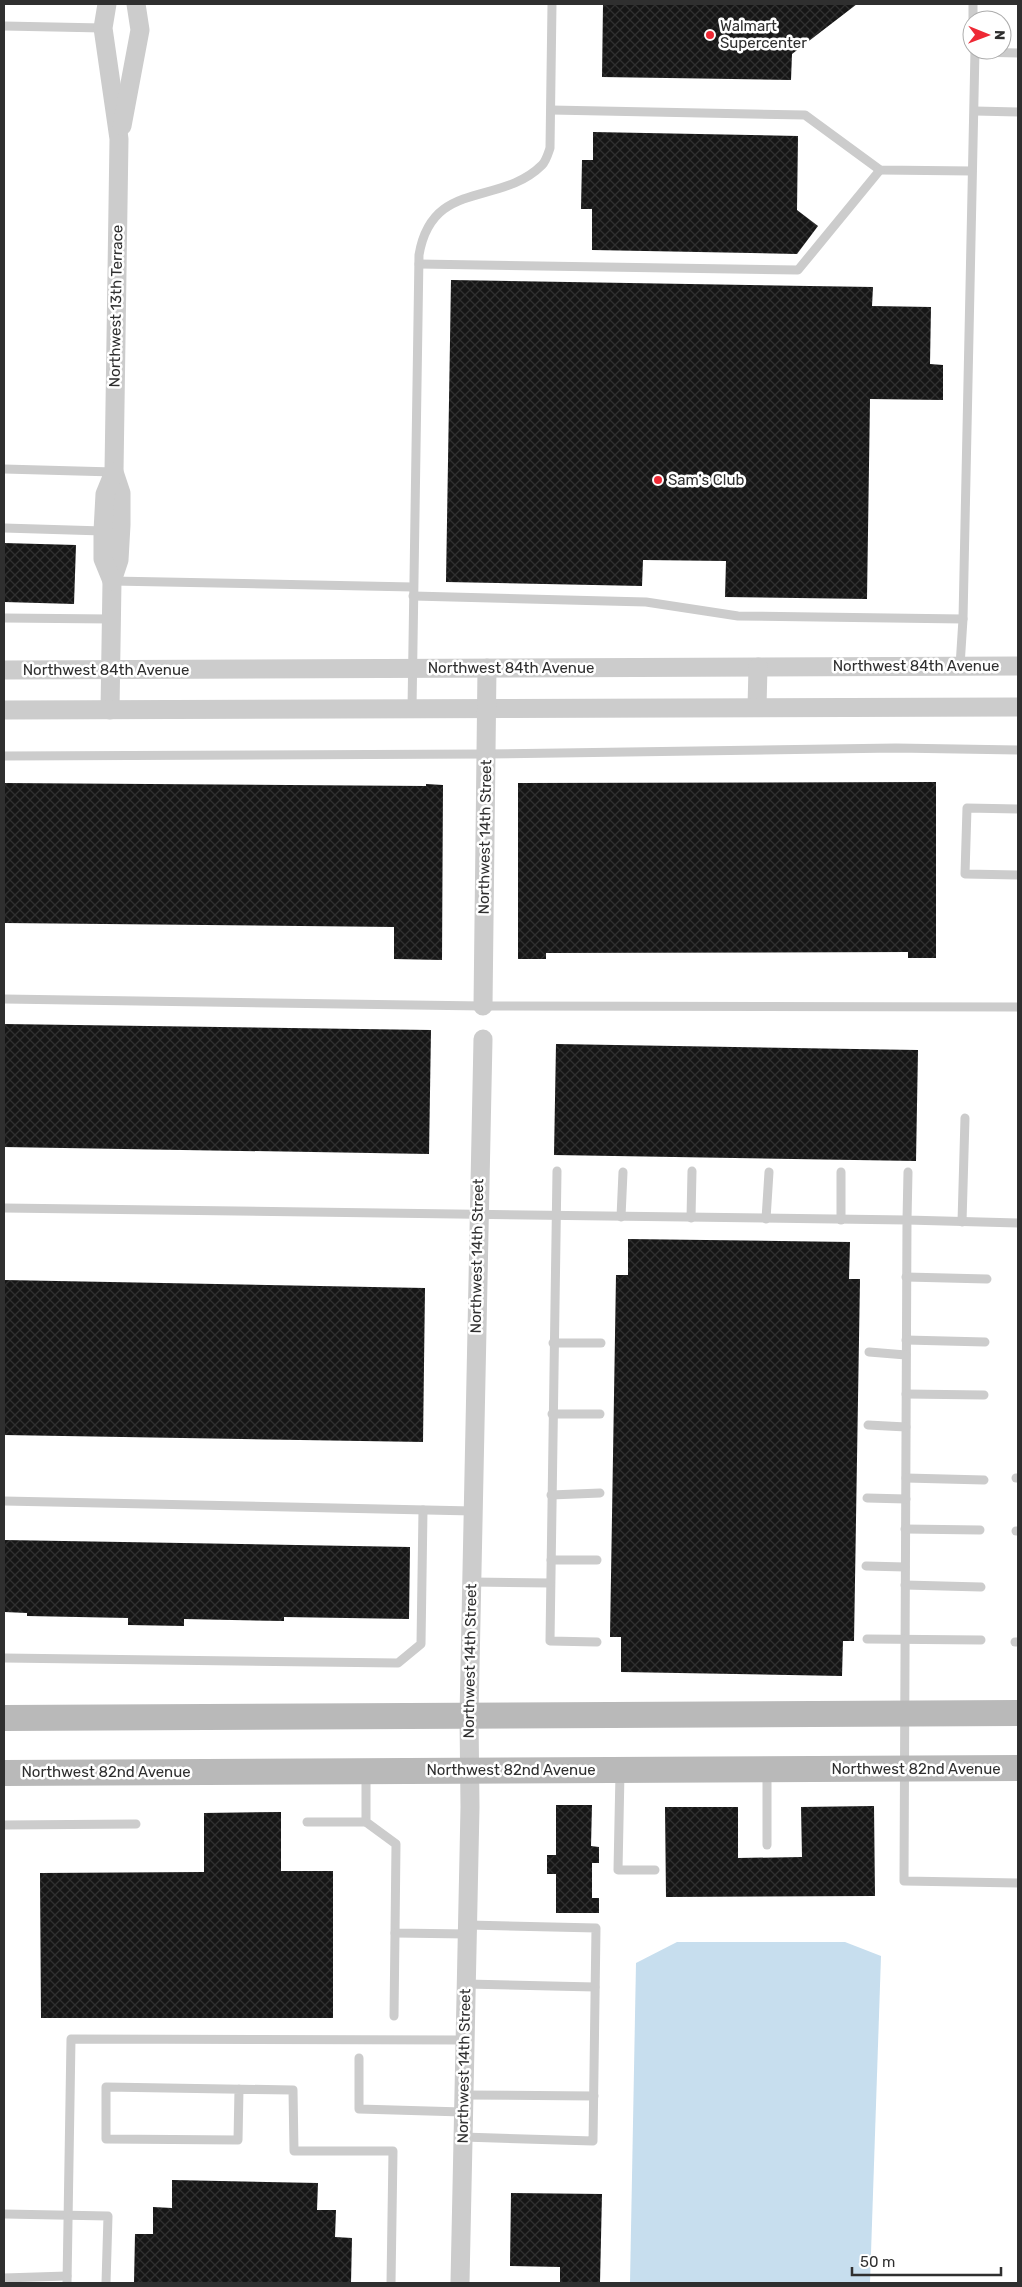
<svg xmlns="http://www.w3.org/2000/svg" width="1022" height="2287" font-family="Rubik,sans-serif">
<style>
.water{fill:#c7deee}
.building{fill:url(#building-cross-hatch)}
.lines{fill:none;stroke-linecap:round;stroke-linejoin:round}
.lane{stroke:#ccc;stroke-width:9}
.street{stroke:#ccc;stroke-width:19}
.secondary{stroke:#b9b9b9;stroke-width:26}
.poi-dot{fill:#ee2935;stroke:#fff;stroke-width:2}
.labels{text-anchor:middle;stroke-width:5;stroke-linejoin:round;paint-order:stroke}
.poi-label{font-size:15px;fill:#2f2f2f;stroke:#fff;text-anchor:start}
.street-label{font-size:15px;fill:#2f2f2f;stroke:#fff}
</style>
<defs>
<pattern id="building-cross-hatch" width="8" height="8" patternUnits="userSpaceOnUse" patternTransform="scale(1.25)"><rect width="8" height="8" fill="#161616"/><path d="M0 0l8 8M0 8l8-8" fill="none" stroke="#303030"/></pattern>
</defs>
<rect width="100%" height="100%" fill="#fff"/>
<polygon class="water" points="677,1942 845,1942 881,1956 870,2283 630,2283 636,1963"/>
<g class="building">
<polygon points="603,4 857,4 792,54 791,80 602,77"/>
<polygon points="593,132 798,136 797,210 818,226 797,254 592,250 592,209 581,209 582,160 593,160"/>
<polygon points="451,280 873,287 872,306 931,307 930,364 943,365 943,400 870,399 867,599 725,597 726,561 643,560 642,586 446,582"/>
<polygon points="4,543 76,545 74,604 4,602"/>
<polygon points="936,782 936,958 908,958 908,952 546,953 546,959 518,959 518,783"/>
<polygon points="4,783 426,786 426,784 443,785 442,960 394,959 394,927 4,923"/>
<polygon points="4,1024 431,1030 429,1154 4,1147"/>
<polygon points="556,1044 918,1050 916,1161 554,1155"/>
<polygon points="628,1239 850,1242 849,1279 860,1279 854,1641 843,1641 842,1676 621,1672 621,1637 610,1637 616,1275 628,1275"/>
<polygon points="4,1280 425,1288 423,1442 4,1435"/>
<polygon points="4,1540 410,1547 409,1619 284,1617 284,1621 184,1619 184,1626 128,1625 128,1618 27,1616 27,1613 4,1612"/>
<polygon points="556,1805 592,1805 591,1846 599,1847 599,1863 592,1863 592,1898 599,1898 599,1913 556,1913 556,1874 547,1874 547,1855 556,1855"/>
<polygon points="874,1806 875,1896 666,1897 665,1807 738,1807 738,1858 802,1857 801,1807"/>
<polygon points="281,1812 281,1871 333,1871 333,2018 41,2018 40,1873 204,1872 204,1813"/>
<polygon points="172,2180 318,2183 317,2210 336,2210 335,2237 352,2238 351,2283 134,2283 135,2234 153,2234 153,2207 172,2208"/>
<polygon points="511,2193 602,2194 600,2283 560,2283 560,2267 510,2266"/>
</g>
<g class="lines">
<g class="lane">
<polyline points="973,4 973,20"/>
<polyline points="4,26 103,28"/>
<polyline points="975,52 1018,53"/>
<polyline points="551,110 805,115 880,170 972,171"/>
<polyline points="975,111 1018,112"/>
<polyline points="419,264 798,270 880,170"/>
<polyline points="4,469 114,472"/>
<polyline points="4,528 103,531"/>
<polyline points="112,581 413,587"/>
<polyline points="413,596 646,602 738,616 963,619"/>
<polyline points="4,618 111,619"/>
<polyline points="960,666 963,619 975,50"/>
<path d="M412,709L419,255C432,178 500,207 542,165C546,161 548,154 550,148L552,4"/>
<polyline points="4,756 486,754 896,748 1018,750"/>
<polyline points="1018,809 967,808 965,874 1018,875"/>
<polyline points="4,999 483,1006 1018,1007"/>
<polyline points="557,1171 550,1641 597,1642"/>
<polyline points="841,1172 841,1220"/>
<polyline points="908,1172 907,1220 1018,1223"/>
<polyline points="4,1208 907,1220 904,1881 1018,1883"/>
<polyline points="621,1217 623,1172"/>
<polyline points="691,1218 692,1171"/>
<polyline points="766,1219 769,1172"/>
<polyline points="962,1222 965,1118"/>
<polyline points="906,1277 987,1279"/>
<polyline points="906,1340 985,1342"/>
<polyline points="553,1343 601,1343"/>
<polyline points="869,1352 906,1355"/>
<polyline points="906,1394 984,1395"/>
<polyline points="552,1414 600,1414"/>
<polyline points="868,1425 906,1427"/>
<polyline points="906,1478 984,1480"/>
<polyline points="1016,1478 1018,1478"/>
<polyline points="551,1495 600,1493"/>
<polyline points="867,1498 906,1499"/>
<polyline points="4,1501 473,1511"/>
<polyline points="905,1529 980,1530"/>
<polyline points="1016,1531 1018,1531"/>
<polyline points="551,1560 597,1560"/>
<polyline points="866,1566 905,1567"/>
<polyline points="472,1582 550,1583"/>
<polyline points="905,1585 981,1587"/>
<polyline points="867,1639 981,1640"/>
<polyline points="1015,1642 1018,1642"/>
<polyline points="4,1658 398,1663 421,1644 423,1510"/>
<polyline points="366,1772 366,1822 396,1844 395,1933 467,1934"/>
<polyline points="767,1772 767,1845"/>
<polyline points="620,1773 618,1870 655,1870"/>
<polyline points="307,1822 366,1822"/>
<polyline points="4,1825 136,1824"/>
<polyline points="466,1984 595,1987"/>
<polyline points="394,2016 395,1933"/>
<polyline points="359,2058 359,2109 463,2112"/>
<polyline points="239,2089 238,2140 106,2139 106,2087 293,2090 294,2151 393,2151 391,2283"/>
<polyline points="464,2095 594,2096"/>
<polyline points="463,2137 593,2141 596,1928 468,1925"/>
<polyline points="5,2214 108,2216 106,2283"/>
<polyline points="4,2278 67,2276"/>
<polyline points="67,2283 71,2039 465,2040"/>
</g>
<g class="street">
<polyline points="107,4 103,28 119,139 114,472 121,493 121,525 119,560 112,581 110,710"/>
<polyline points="122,126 140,30 136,4"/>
<polyline points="112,581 103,559 103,531 105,494 114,472"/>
<polyline points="4,670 1018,666"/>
<polyline points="757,707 758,667"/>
<polyline points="4,710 1018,707"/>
<polyline points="483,1006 487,668"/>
<polyline points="460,2283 470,1807 469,1716 483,1039"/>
</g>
<g class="secondary">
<polyline points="4,1718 1018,1713"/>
<polyline points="4,1773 1018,1768"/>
</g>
</g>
<g class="poi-dot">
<circle cx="710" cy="35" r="5"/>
<circle cx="658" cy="480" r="5"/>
</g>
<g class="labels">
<g class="poi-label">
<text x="720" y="31">Walmart<tspan x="720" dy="17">Supercenter</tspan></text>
<text x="668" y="485">Sam's Club</text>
</g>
<g class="street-label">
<text transform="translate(116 306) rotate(-89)" y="5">Northwest 13th Terrace</text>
<text x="916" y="671">Northwest 84th Avenue</text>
<text x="511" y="673">Northwest 84th Avenue</text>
<text x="106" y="675">Northwest 84th Avenue</text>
<text transform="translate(485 837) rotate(-89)" y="5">Northwest 14th Street</text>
<text transform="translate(477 1256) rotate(-89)" y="5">Northwest 14th Street</text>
<text transform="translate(470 1661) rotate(-89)" y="5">Northwest 14th Street</text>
<text x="916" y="1774">Northwest 82nd Avenue</text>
<text x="511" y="1775">Northwest 82nd Avenue</text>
<text x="106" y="1777">Northwest 82nd Avenue</text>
<text transform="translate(464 2066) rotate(-89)" y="5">Northwest 14th Street</text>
</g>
</g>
<rect width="1022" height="2287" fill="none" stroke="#2f2f2f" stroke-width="10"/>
<g transform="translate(987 35) rotate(91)"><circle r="24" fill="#ffffff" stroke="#acacac"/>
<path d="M0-4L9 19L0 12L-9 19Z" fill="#ee2935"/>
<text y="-8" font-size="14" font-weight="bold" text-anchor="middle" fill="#2f2f2f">N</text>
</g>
<path d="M852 2267v8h149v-8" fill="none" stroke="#2f2f2f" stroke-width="2.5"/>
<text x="860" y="2267" font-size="15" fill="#2f2f2f" stroke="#ffffff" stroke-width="4" paint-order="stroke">50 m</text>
</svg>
